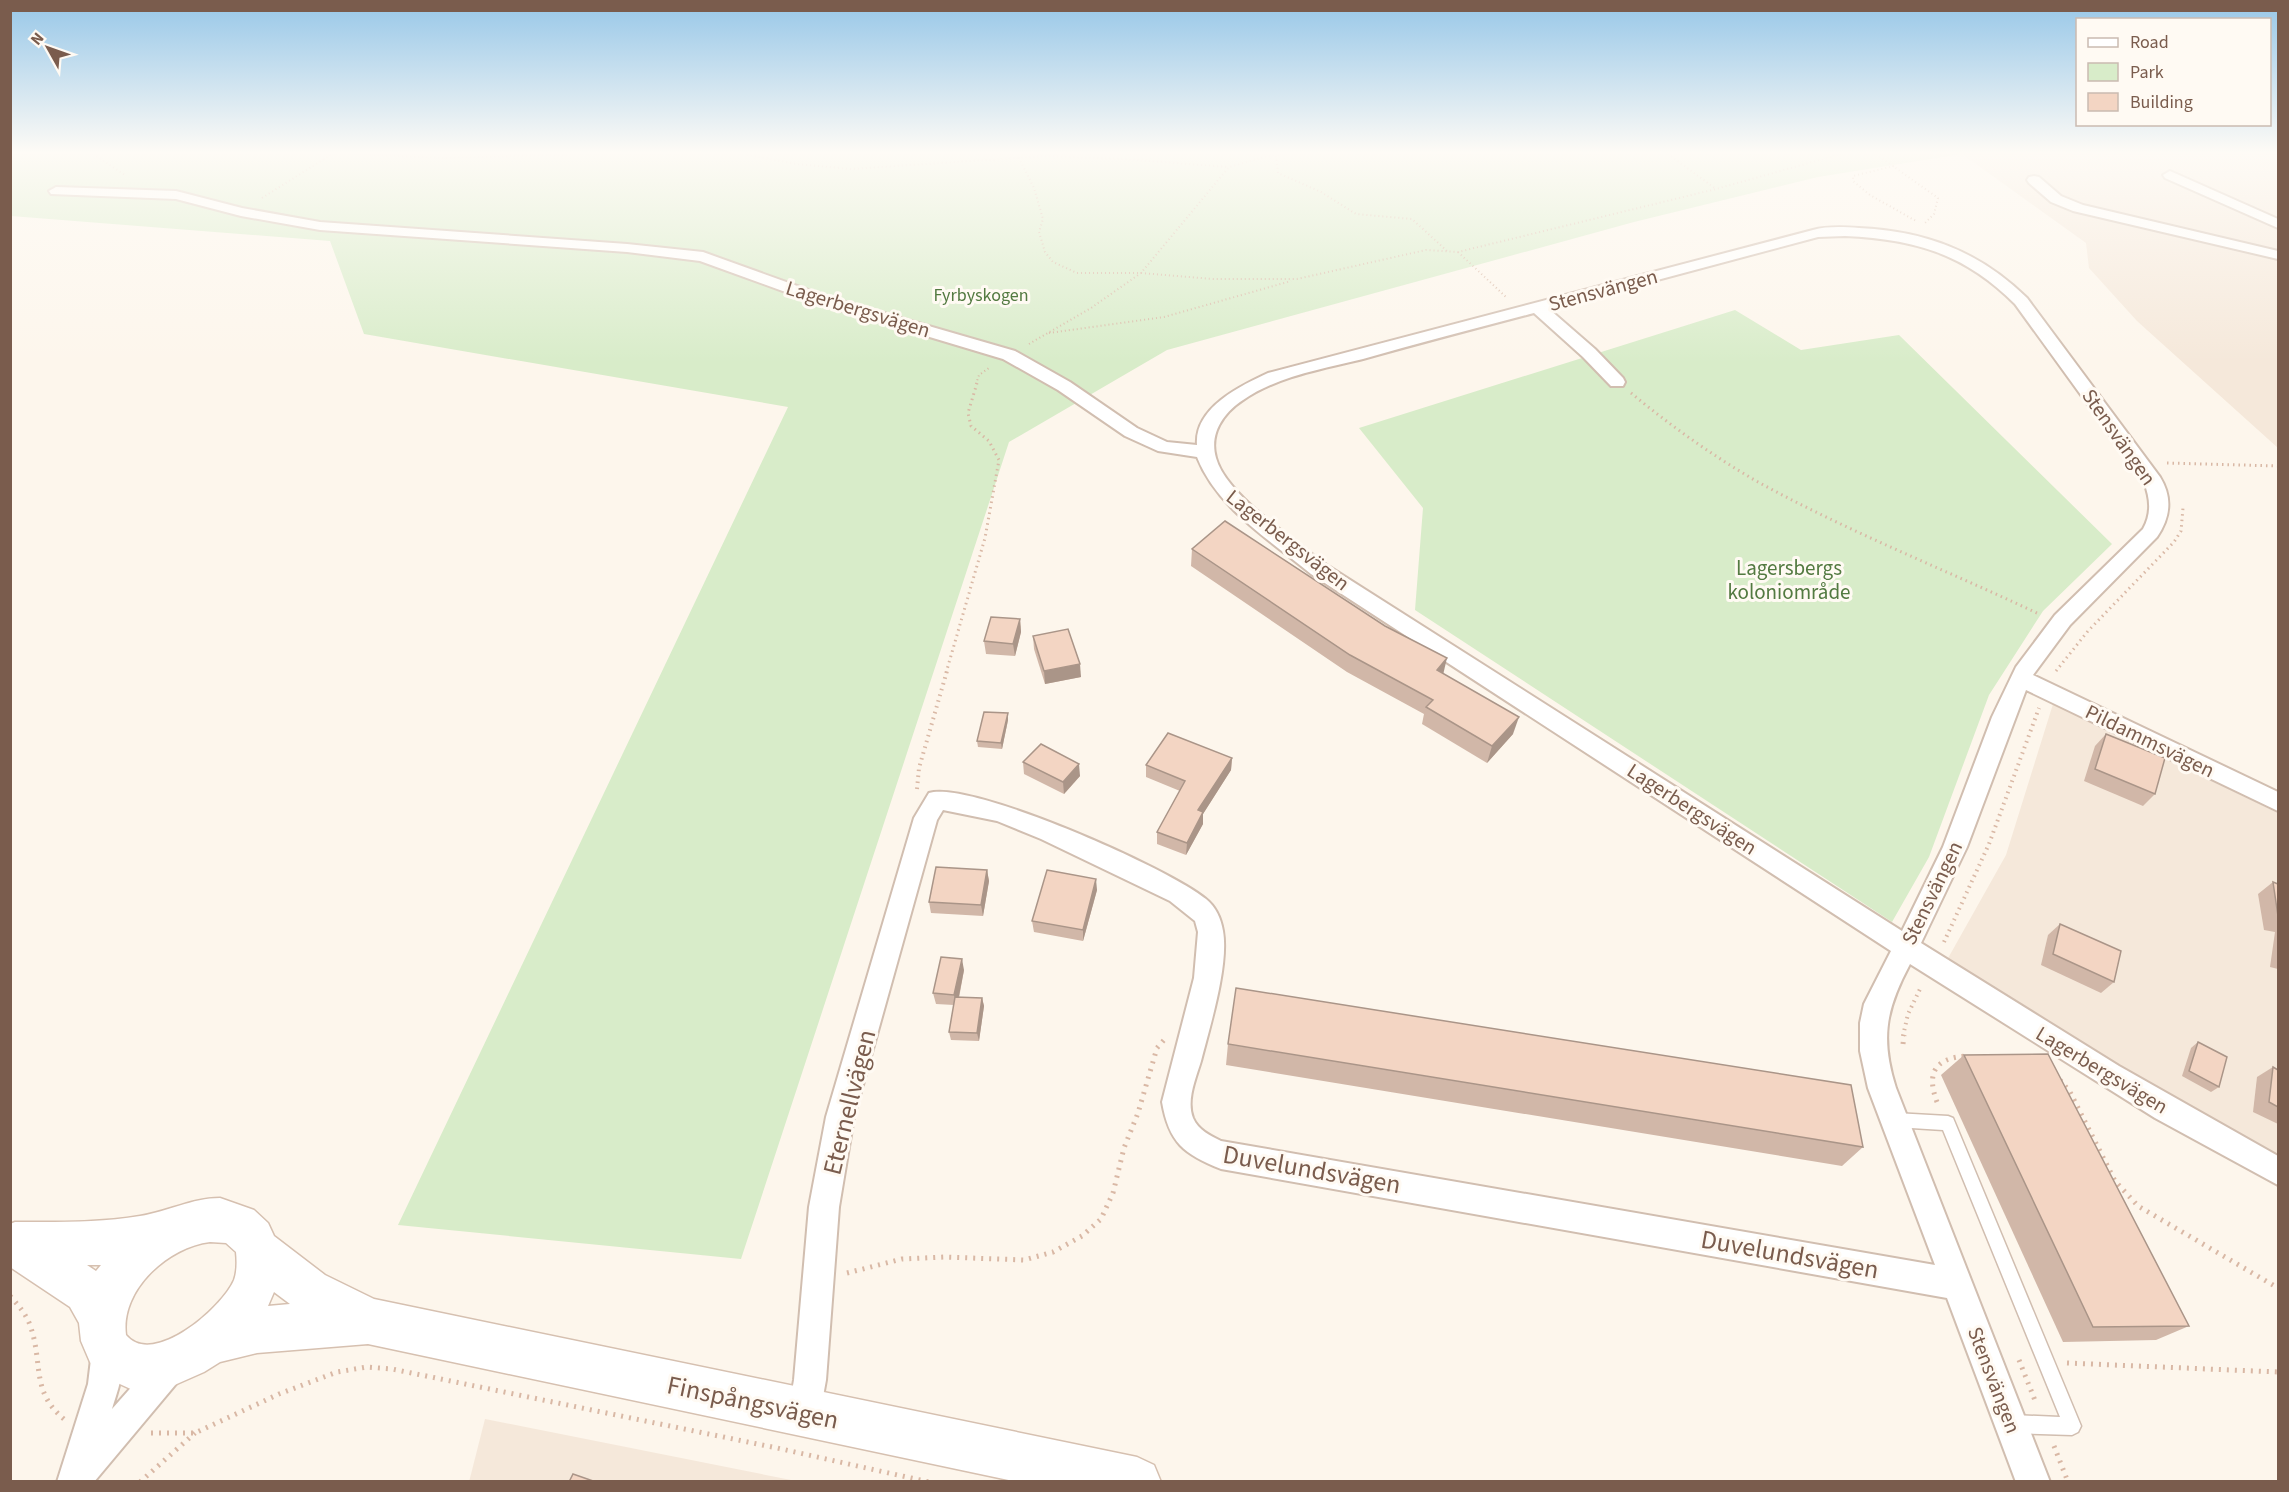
<svg xmlns="http://www.w3.org/2000/svg" width="2289" height="1492" font-family="'Source Sans 3',sans-serif">
<style>
.residential{fill:#f5e8da}
.green{fill:#d8ecc9}
.lines{fill:none;stroke-linecap:round;stroke-linejoin:round}
.lane-casing{stroke:#d1beb0;stroke-width:3}
.street-casing{stroke:#d1beb0;stroke-width:4}
.secondary-casing{stroke:#d6c0b0;stroke-width:3}
.path-far3{stroke:#d9b8a5;stroke-width:2;stroke-dasharray:1 3;stroke-linecap:butt}
.path-far2{stroke:#d9b8a5;stroke-width:3;stroke-dasharray:1.5 4;stroke-linecap:butt}
.path-far1{stroke:#d9b8a5;stroke-width:4;stroke-dasharray:1.5 4.5;stroke-linecap:butt}
.path{stroke:#d9b8a5;stroke-width:5;stroke-dasharray:2 6;stroke-linecap:butt}
.lane{fill:#fff;fill-rule:evenodd}
.street{fill:#fff;fill-rule:evenodd}
.secondary{fill:#fff;fill-rule:evenodd}
.wall{fill:#d1b7a8}
.shaded-wall{fill:#aa9588}
.building{fill:#f3d5c3;stroke:#aa9588;stroke-width:1.5}
.labels{text-anchor:middle;stroke-width:6;stroke-linejoin:round;paint-order:stroke}
.far-park-label{font-size:18px;fill:#537a41;stroke:#fffaf3}
.street-label{font-size:21px;fill:#7a5c4d;stroke:#fffaf3}
.park-label{font-size:21px;fill:#537a41;stroke:#fffaf3}
.near-street-label{font-size:26px;fill:#7a5c4d;stroke:#fffaf3}
</style>
<rect width="100%" height="100%" fill="#fdf6ec"/>
<g class="residential">
<polygon points="1962,154 2278,154 2278,448 2137,321 2089,268 2086,243"/>
<polygon points="2053,704 2278,813 2278,1154 2202,1118 1947,960 2006,855"/>
<polygon points="485,1419 796,1481 469,1482"/>
</g>
<g class="green">
<polygon points="10,154 1962,154 1818,177 1634,222 1167,350 1009,442 741,1259 398,1225 788,407 364,334 330,241 11,216"/>
<polygon points="1735,310 1801,350 1899,335 2112,544 2043,611 1989,695 1929,857 1892,922 1415,610 1423,508 1359,428"/>
</g>
<g class="lines">
<g class="lane-casing">
<polygon id="lane" points="1895,1113 1948,1116 1953,1118 2081,1426 2078,1432 2072,1435 2013,1433 2007,1430 2004,1424 2007,1418 2013,1415 2060,1417 1943,1130 1895,1127 1890,1125 1887,1120 1890,1115"/>
</g>
<g class="street-casing">
<g id="street">
<polygon points="2170,171 2278,219 2278,228 2165,178 2163,175"/>
<polygon points="2034,176 2039,177 2061,196 2083,205 2278,251 2278,259 2073,211 2051,202 2029,183 2027,180 2029,177"/>
<path d="M56,187L176,191L242,208L320,222L627,244L703,252L825,296L1015,351L1070,382L1137,428L1167,442L1197,445C1194,408 1240,386 1268,373L1813,230C1827,226 1844,227 1859,228C1925,231 1979,251 2027,298L2160,477C2173,498 2170,518 2157,537L2070,625L2033,675L2278,792V811L2026,690L1967,847L1921,943L2119,1066L2278,1156V1185L2155,1118L1910,964C1886,1009 1880,1038 1896,1088L2050,1482H2016L1947,1298L1221,1169C1184,1154 1169,1143 1162,1102L1194,978L1198,932L1195,921L1170,901L1041,839L997,821L943,810L937,820L854,1117L839,1207L826,1380L820,1413L816,1425L804,1429L792,1425L788,1413L794,1380L809,1207L826,1117L914,818L929,793C970,780 1171,869 1206,899C1216,907 1221,919 1223,931C1229,965 1210,1026 1201,1061C1196,1078 1186,1100 1193,1118C1198,1130 1211,1136 1221,1141L1935,1265L1868,1088L1860,1051V1023L1864,1004L1891,951L1311,574C1270,540 1217,508 1197,457L1158,451L1125,436L1058,390L1003,359L813,302L700,261L627,252L320,230L241,216L176,199L51,194L49,191ZM1845,236C1915,239 1965,254 2015,304L2144,482C2150,498 2152,513 2143,529L2055,615L2016,667L1992,717L1943,847L1902,931L1325,564C1294,539 1226,495 1216,458C1209,434 1223,413 1243,400C1278,376 1322,369 1363,359C1420,343 1477,328 1534,313L1583,357L1611,386H1623L1625,382L1623,378L1595,349L1549,309L1818,237Z"/>
<path d="M108,1335L119,1340C128,1362 119,1387 112,1409L159,1356L170,1351L181,1356L186,1367L181,1378L94,1482H57L88,1384L92,1351L97,1340Z"/>
</g>
</g>
<g class="secondary-casing">
<path id="secondary" d="M220,1198L254,1210L268,1223L274,1236L325,1275L374,1299L1137,1457L1154,1465L1161,1482H1018L368,1344L257,1353L220,1362L204,1372L170,1387L152,1391H135L98,1374L90,1362L81,1341L79,1323L70,1307L10,1267V1224L15,1222C57,1222 98,1223 140,1216C167,1212 192,1198 220,1198ZM210,1242L226,1243L236,1252C237,1261 237,1272 234,1280C222,1308 153,1368 126,1335C120,1290 168,1247 210,1242ZM87,1265H101L96,1271ZM274,1292L290,1304L268,1306Z"/>
</g>
<g class="path-far3">
<polyline points="93,154 125,175"/>
<polyline points="354,154 443,158 591,154"/>
<polyline points="743,154 796,164 851,169 1045,156 1124,159 1228,167"/>
<polyline points="1017,154 1034,188 1043,219 1039,232 1045,252 1053,262 1077,273 1141,273 1213,279 1297,279 1426,250 1458,252 1716,189 1841,154"/>
<polyline points="1283,154 1276,155 1278,173 1321,192 1356,214 1412,219 1447,251"/>
<polyline points="1668,154 1716,189"/>
<polyline points="1876,154 1938,198 1934,214 1924,224"/>
<polyline points="1894,166 1853,176 1853,181 1870,195 1916,221"/>
<polyline points="262,198 332,154"/>
<polyline points="1458,252 1506,297"/>
<polyline points="1049,333 1164,317 1291,281"/>
<polyline points="1029,344 1091,308 1141,273 1229,167 1276,154"/>
<polyline points="976,384 979,375 989,368"/>
</g>
<g class="path-far2">
<path d="M1631,393C1671,426 1713,456 1758,482C1849,532 1946,570 2039,614"/>
<polyline points="2167,463 2278,466"/>
<polyline points="2056,671 2088,631 2174,542 2181,531 2183,508"/>
<polyline points="946,673 985,538 999,460 989,441 971,426 968,413 977,383"/>
</g>
<g class="path-far1">
<polyline points="917,789 919,768 947,671"/>
<polyline points="1944,942 1989,844 2039,708"/>
<polyline points="1903,1036 1908,1014 1921,987"/>
</g>
<g class="path">
<polyline points="1903,1044 1904,1035"/>
<polyline points="2060,1080 2070,1092 2115,1181 2138,1206 2278,1288"/>
<path d="M1937,1102C1926,1073 1935,1058 1966,1056"/>
<polyline points="847,1273 902,1259 944,1257 1024,1260 1053,1252 1082,1236 1101,1219 1113,1193 1124,1148 1138,1113 1157,1048 1164,1040"/>
<path d="M10,1296C19,1306 27,1315 31,1328C43,1364 31,1392 64,1419"/>
<polyline points="2019,1360 2036,1403"/>
<polyline points="2067,1363 2278,1372"/>
<polyline points="151,1433 195,1433 279,1394 337,1372 367,1367 392,1369 777,1448 929,1482"/>
<polyline points="2054,1446 2068,1482"/>
<polyline points="140,1482 195,1433"/>
</g>
<use href="#lane" class="lane"/>
<use href="#street" class="street"/>
<use href="#secondary" class="secondary"/>
</g>
<g class="wall">
<polygon points="1192,549 1443,674 1513,734 1487,763 1422,724 1424,714 1347,672 1191,566"/>
<polygon points="1020,619 1021,632 1015,656 986,654 984,641"/>
<polygon points="1033,636 1081,677 1045,684 1034,649"/>
<polygon points="1008,720 1002,749 978,747 977,741"/>
<polygon points="2106,734 2155,794 2143,806 2084,781 2095,746"/>
<polygon points="1232,758 1231,770 1203,814 1203,824 1186,855 1157,844 1157,832 1180,791 1146,777 1146,765"/>
<polygon points="1023,762 1080,776 1064,794 1024,774"/>
<polygon points="987,870 989,881 983,916 931,913 929,902"/>
<polygon points="2273,882 2278,884 2278,969 2270,967 2275,932 2264,930 2258,894"/>
<polygon points="1097,890 1083,941 1034,932 1032,921"/>
<polygon points="2060,924 2114,982 2101,993 2041,965 2048,935"/>
<polygon points="964,970 959,998 982,998 984,1006 979,1041 951,1040 949,1032 954,1005 936,1004 933,993"/>
<polygon points="2198,1042 2219,1087 2211,1092 2182,1076 2191,1048"/>
<polygon points="1228,1044 1863,1147 1842,1166 1226,1065"/>
<polygon points="1964,1055 2189,1326 2156,1340 2063,1342 1941,1075"/>
<polygon points="2273,1067 2278,1070 2278,1124 2253,1112 2257,1077"/>
</g>
<g class="shaded-wall">
<polygon points="1020,619 1021,632 1015,656 1013,644"/>
<polygon points="1447,658 1443,675 1437,670"/>
<polygon points="1080,664 1081,677 1045,684 1044,671"/>
<polygon points="1008,713 1008,720 1002,749 1001,743"/>
<polygon points="1519,717 1513,734 1487,763 1492,746"/>
<polygon points="1232,758 1231,770 1203,814 1203,824 1186,855 1187,843 1198,810"/>
<polygon points="1079,764 1080,776 1064,794 1063,782"/>
<polygon points="987,870 989,881 983,916 981,905"/>
<polygon points="1096,879 1097,890 1083,941 1083,930"/>
<polygon points="962,959 964,970 957,1006 954,995"/>
<polygon points="982,998 984,1006 979,1041 977,1033"/>
</g>
<g class="building">
<polygon points="1225,521 1385,626 1447,658 1437,670 1519,717 1492,746 1426,707 1433,700 1350,655 1192,549"/>
<polygon points="991,617 1020,619 1013,644 984,641"/>
<polygon points="1068,629 1080,664 1044,671 1033,636"/>
<polygon points="984,712 1008,713 1001,743 977,741"/>
<polygon points="1168,733 1232,758 1198,810 1203,812 1187,843 1157,832 1185,781 1146,765"/>
<polygon points="2106,734 2165,758 2155,794 2095,769"/>
<polygon points="1041,744 1079,764 1063,782 1023,762"/>
<polygon points="936,867 987,870 981,905 929,902"/>
<polygon points="1047,870 1096,879 1083,930 1032,921"/>
<polygon points="2273,882 2278,884 2278,916"/>
<polygon points="2060,924 2121,951 2114,982 2053,954"/>
<polygon points="941,957 962,959 954,995 933,993"/>
<polygon points="1236,988 1851,1085 1863,1147 1228,1044"/>
<polygon points="955,997 982,998 977,1033 949,1032"/>
<polygon points="2198,1042 2227,1057 2219,1087 2189,1071"/>
<polygon points="2048,1054 2189,1326 2093,1327 1964,1055"/>
<polygon points="2273,1067 2278,1070 2278,1107 2269,1102"/>
<polygon points="573,1474 596,1482 569,1482"/>
</g>
<linearGradient id="sky" x2="0" y2="1"><stop stop-color="#97c7e8"/><stop offset="0.42" stop-color="#fefbf6"/><stop offset="1" stop-color="#fefbf6" stop-opacity="0"/></linearGradient>
<rect width="2289" height="363" fill="url(#sky)"/>
<g class="labels">
<g class="far-park-label">
<text x="981" y="301">Fyrbyskogen</text>
</g>
<g class="street-label">
<text transform="translate(1603 290) rotate(-15)" y="7">Stensvängen</text>
<text transform="translate(858 309) rotate(17)" y="7">Lagerbergsvägen</text>
<text transform="translate(2119 437) rotate(55)" y="7">Stensvängen</text>
<text transform="translate(1288 540) rotate(38)" y="7">Lagerbergsvägen</text>
<text transform="translate(2150 741) rotate(26)" y="7">Pildammsvägen</text>
<text transform="translate(1692 809) rotate(33)" y="7">Lagerbergsvägen</text>
<text transform="translate(1932 893) rotate(-64)" y="7">Stensvängen</text>
<text transform="translate(2102 1070) rotate(31)" y="7">Lagerbergsvägen</text>
<text transform="translate(1994 1380) rotate(69)" y="7">Stensvängen</text>
</g>
<g class="park-label">
<text x="1789" y="575">Lagersbergs<tspan x="1789" dy="24">koloniområde</tspan></text>
</g>
<g class="near-street-label">
<text transform="translate(849 1102) rotate(-76)" y="9">Eternellvägen</text>
<text transform="translate(1312 1169) rotate(10)" y="9">Duvelundsvägen</text>
<text transform="translate(1790 1254) rotate(10)" y="9">Duvelundsvägen</text>
<text transform="translate(753 1402) rotate(12)" y="9">Finspångsvägen</text>
</g>
</g>
<rect width="2289" height="1492" fill="none" stroke="#7a5c4d" stroke-width="24"/>
<rect x="2076" y="18" width="195" height="108" fill="#fffaf3" stroke="#cabbb1" stroke-width="1.5"/>
<rect x="2088" y="38" width="30" height="9" fill="#ffffff" stroke="#cabbb1" stroke-width="1.5"/>
<text x="2130" y="48" font-size="18" fill="#7a5c4d">Road</text>
<rect x="2088" y="63" width="30" height="18" fill="#d8ecc9" stroke="#cabbb1" stroke-width="1.5"/>
<text x="2130" y="78" font-size="18" fill="#7a5c4d">Park</text>
<rect x="2088" y="93" width="30" height="18" fill="#f3d5c3" stroke="#cabbb1" stroke-width="1.5"/>
<text x="2130" y="108" font-size="18" fill="#7a5c4d">Building</text>
<g transform="translate(48 48) rotate(310)" stroke="#fffaf3" stroke-width="4.5" paint-order="stroke">
<path d="M0-4.5L10 22L0 15L-10 22Z" fill="#7a5c4d"/>
<text y="-9" font-size="16" font-weight="bold" text-anchor="middle" fill="#7a5c4d">N</text>
</g>
</svg>
